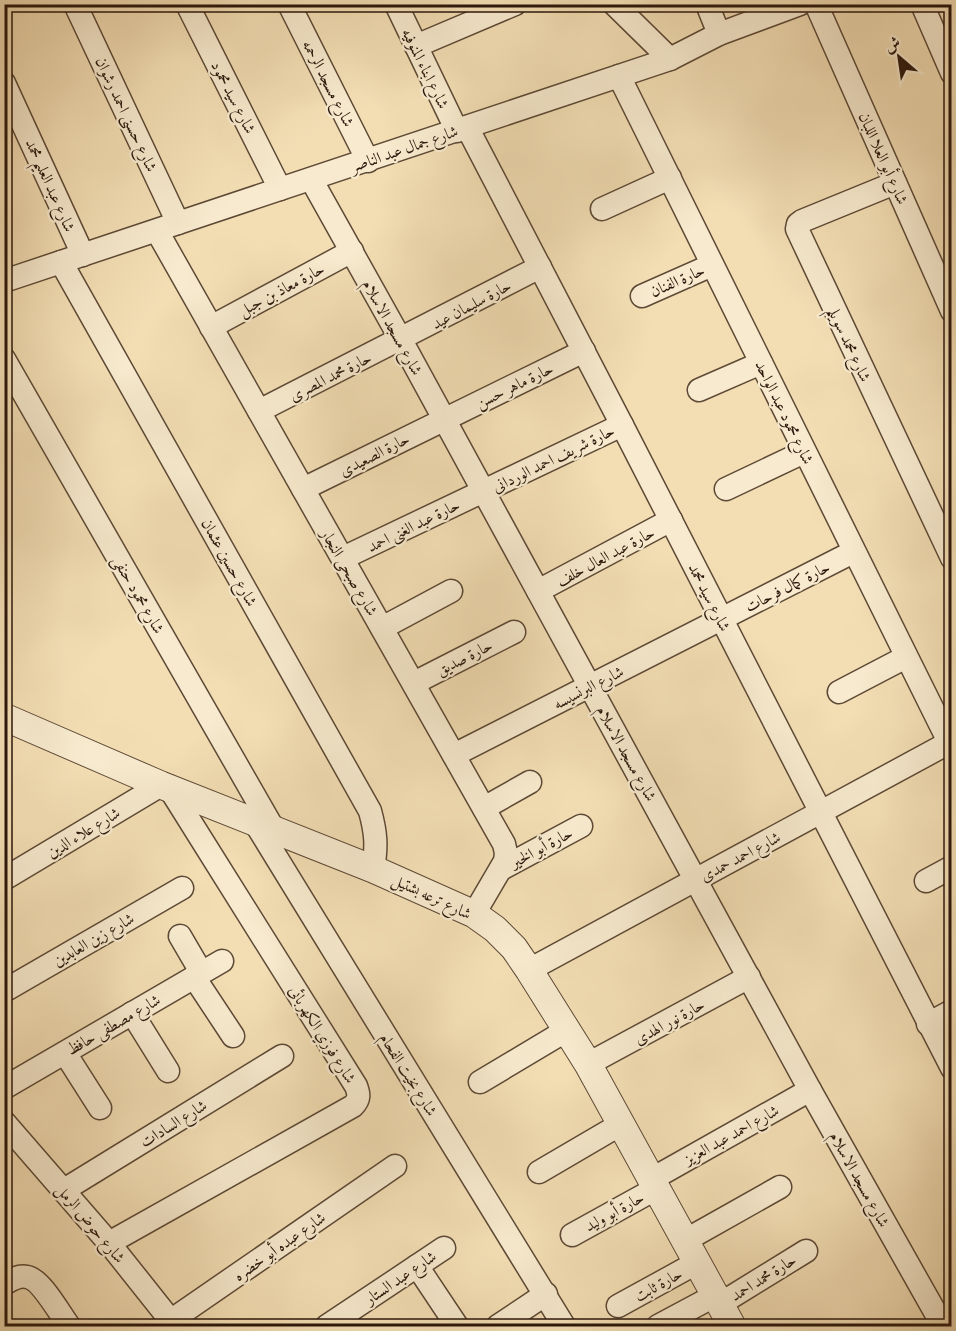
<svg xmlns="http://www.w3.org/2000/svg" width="956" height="1331" font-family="Alegreya,Amiri,serif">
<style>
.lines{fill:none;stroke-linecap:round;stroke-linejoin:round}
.minor-casing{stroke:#5d4936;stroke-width:25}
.tertiary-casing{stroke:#5d4936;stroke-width:29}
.minor{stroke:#f7eace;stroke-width:22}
.tertiary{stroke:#f7eace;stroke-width:27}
.labels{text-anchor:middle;stroke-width:4.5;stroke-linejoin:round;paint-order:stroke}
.street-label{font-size:16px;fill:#2b170c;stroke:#f7eace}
</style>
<rect width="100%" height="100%" fill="#f3deb4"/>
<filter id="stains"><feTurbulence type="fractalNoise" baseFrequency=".00333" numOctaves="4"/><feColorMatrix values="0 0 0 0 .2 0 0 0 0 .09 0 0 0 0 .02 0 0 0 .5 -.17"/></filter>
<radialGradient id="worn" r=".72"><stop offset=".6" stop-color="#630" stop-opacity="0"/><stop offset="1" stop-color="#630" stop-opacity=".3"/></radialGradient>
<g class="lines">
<g class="minor-casing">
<g id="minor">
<polyline points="75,4 178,223"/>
<polyline points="187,4 280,189"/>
<polyline points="289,4 368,161"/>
<polyline points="396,4 457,131"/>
<polyline points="614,4 670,59"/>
<polyline points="707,4 719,34"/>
<polyline points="816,4 952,311"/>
<polyline points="922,4 952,73"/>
<polyline points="416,46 515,4"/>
<polyline points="619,76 952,748"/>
<polyline points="4,83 83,255"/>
<polyline points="467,127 622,425 952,1068"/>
<polyline points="311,179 401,340 810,1090 943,1326"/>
<polyline points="895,183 802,221 798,224 797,229 952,558"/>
<polyline points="602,209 670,178"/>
<polyline points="157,231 504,844 506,853 505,861 474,914"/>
<path d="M61,262L370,811C376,833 377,846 373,869"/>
<polyline points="4,281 670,59 719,34 800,4"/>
<polyline points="642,296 712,265"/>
<polyline points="211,327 352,251"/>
<polyline points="4,359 274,830"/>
<polyline points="699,390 761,363"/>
<polyline points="259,411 540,267"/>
<polyline points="303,489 584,351"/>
<polyline points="726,489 804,452"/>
<polyline points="343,558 622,425"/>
<polyline points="538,591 671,520"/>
<polyline points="382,628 451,591"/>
<polyline points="414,683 514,632"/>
<polyline points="839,692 906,657"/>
<polyline points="454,755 853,552"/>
<polyline points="484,808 530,782"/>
<polyline points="254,821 564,1326"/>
<polyline points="501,869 581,826"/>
<polyline points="4,879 161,785"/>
<polyline points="926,881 952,867"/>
<polyline points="180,936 201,972"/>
<polyline points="529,970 952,741"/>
<polyline points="194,977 233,1036"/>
<polyline points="4,991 182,888"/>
<polyline points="132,1013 168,1071"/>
<polyline points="928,1024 952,1011"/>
<polyline points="65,1053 100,1108"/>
<polyline points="588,1064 749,977"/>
<polyline points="480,1082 567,1030"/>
<polyline points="4,1088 222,961"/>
<polyline points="4,1122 109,1243 175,1326"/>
<polyline points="539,1172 621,1124"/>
<polyline points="652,1179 810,1090"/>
<polyline points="64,1190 282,1056"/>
<polyline points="572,1235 657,1188"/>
<polyline points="686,1240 780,1187"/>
<path d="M109,1243L353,1106C360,1099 359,1094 356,1086L168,786"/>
<polyline points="417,1266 457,1326"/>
<path d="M4,1284C11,1280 18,1275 27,1277C41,1279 60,1314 69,1326"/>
<polyline points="720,1304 806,1251"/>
<polyline points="618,1306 698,1262"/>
<polyline points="163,1326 395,1166"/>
<polyline points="327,1326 444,1248"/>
<polyline points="498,1326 546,1294"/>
<polyline points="658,1326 716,1295"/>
</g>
</g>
<g class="tertiary-casing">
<g id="tertiary">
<polyline points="4,717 161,785 373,869 474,914 495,929 514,948 529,970 588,1064 732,1326"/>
<polyline points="945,1326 952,1321"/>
</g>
</g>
<use href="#minor" class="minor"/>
<use href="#tertiary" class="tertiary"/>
</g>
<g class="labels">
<g class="street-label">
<text transform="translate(426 68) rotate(64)" y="6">شارع ابناء المنوفيه</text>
<text transform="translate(329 83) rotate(63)" y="6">شارع مسجد الرحمه</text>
<text transform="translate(234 97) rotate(63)" y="6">شارع سيد محمود</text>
<text transform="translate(127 114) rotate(65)" y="6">شارع حسنى احمد رشوان</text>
<text transform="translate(404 148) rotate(-19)" y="6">شارع جمال عبد الناصر</text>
<text transform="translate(884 158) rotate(66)" y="6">شارع أبو العلا اللبان</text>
<text transform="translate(51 185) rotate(66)" y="6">شارع عبد العليم محمد</text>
<text transform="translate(677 280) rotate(-24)" y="6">حارة الفنان</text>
<text transform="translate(281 289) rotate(-28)" y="6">حارة معاذ بن جبل</text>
<text transform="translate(471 304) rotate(-28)" y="6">حارة سليمان عيد</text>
<text transform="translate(393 327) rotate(61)" y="6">شارع مسجد الاسلام</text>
<text transform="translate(850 344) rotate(65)" y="6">شارع محمد سويلم</text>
<text transform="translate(330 376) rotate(-27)" y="6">حارة محمد المصرى</text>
<text transform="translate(514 385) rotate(-26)" y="6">حارة ماهر حسن</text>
<text transform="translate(785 412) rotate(64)" y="6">شارع محمود عبد الواحد</text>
<text transform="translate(374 454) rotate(-27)" y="6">حارة الصعيدى</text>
<text transform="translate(553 458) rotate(-26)" y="6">حارة شريف احمد الوردانى</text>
<text transform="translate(413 525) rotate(-26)" y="6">حارة عبد الغنى احمد</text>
<text transform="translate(605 556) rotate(-28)" y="6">حارة عبد العال خلف</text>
<text transform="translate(230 562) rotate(61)" y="6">شارع حسين عثمان</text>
<text transform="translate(350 572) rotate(60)" y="6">شارع صبحى النجار</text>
<text transform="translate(787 586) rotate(-27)" y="6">حارة كمال فرحات</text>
<text transform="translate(139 594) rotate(60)" y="6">شارع محمود حنفى</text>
<text transform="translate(710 597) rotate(63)" y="6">شارع سيد محمد</text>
<text transform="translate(464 657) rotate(-27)" y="6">حارة صديق</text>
<text transform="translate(588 687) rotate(-27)" y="6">شارع البرنسيسه</text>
<text transform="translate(627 753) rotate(61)" y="6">شارع مسجد الاسلام</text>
<text transform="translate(83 832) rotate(-31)" y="6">شارع علاء الدين</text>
<text transform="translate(541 847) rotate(-28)" y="6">حارة أبو الخير</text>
<text transform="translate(740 856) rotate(-28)" y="6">شارع احمد حمدى</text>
<text transform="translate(432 896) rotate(25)" y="6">شارع ترعه بشتيل</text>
<text transform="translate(93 939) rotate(-30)" y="6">شارع زين العابدين</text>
<text transform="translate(669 1021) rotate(-29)" y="6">حارة نور الهدى</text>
<text transform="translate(113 1024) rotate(-30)" y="6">شارع مصطفى حافظ</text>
<text transform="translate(323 1034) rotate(58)" y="6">شارع فوزي الكهربائى</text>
<text transform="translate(409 1074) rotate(58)" y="6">شارع بخيت الفحام</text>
<text transform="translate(173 1123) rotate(-32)" y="6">شارع السادات</text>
<text transform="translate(731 1134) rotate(-29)" y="6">شارع احمد عبد العزيز</text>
<text transform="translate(860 1179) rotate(61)" y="6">شارع مسجد الاسلام</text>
<text transform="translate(614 1211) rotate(-29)" y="6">حارة أبو وليد</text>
<text transform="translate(91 1223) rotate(50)" y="6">شارع حوض الرمل</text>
<text transform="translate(279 1246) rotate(-35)" y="6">شارع عبده أبو خضره</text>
<text transform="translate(400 1277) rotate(-34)" y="6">شارع عبد الستار</text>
<text transform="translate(763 1277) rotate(-32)" y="6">حارة محمد احمد</text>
<text transform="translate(658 1284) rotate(-29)" y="6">حارة ثابت</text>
</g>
</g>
<rect width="956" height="1331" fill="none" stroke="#f3deb4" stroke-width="24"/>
<rect x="6" y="6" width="944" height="1319" fill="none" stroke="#2b170c" stroke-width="3"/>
<rect x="12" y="12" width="932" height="1307" fill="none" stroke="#2b170c" stroke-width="1.5"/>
<g transform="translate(899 57) rotate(331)" stroke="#f7eace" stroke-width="4.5" paint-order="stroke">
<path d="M0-4.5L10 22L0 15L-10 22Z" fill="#2b170c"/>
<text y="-9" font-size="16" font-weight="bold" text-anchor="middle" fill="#2b170c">ش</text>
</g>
<rect width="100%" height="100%" filter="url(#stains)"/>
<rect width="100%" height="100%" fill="url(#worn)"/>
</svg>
